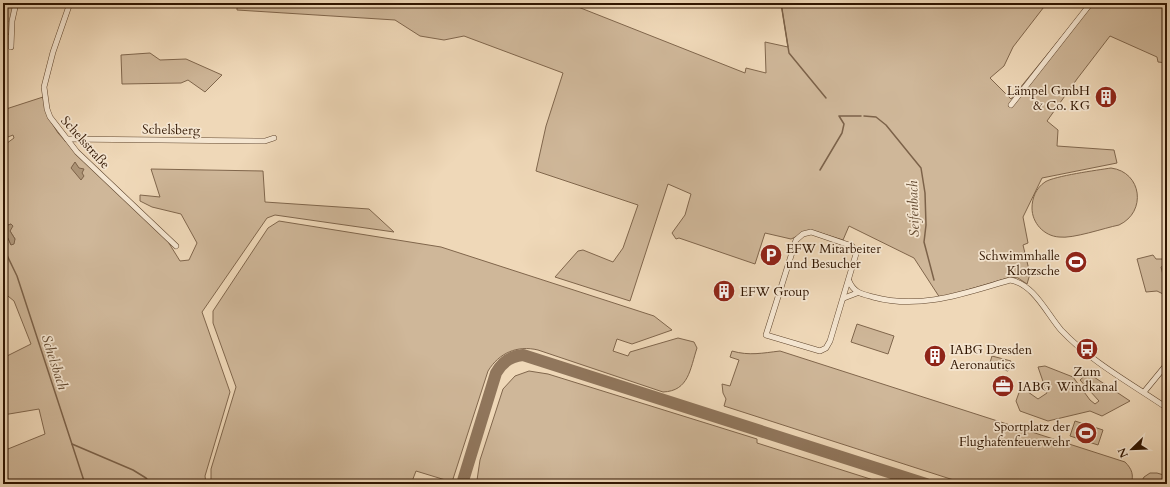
<svg xmlns="http://www.w3.org/2000/svg" width="1170" height="487" font-family="Cardo,serif">
<style>
.green{fill:#cfb799;stroke:#80664c}
.water{fill:#ae9679;stroke:#7c6249}
.lines{fill:none;stroke-linecap:round;stroke-linejoin:round}
.stream{stroke:#7c6249;stroke-width:1.5}
.taxiway{stroke:#90765c;stroke-width:12}
.street-casing{stroke:#60462e;stroke-width:6}
.street{stroke:#f5e6d1;stroke-width:5}
.labels{text-anchor:middle;stroke-width:3.5;stroke-linejoin:round;paint-order:stroke}
.poi-label{font-size:13px;fill:#301500;stroke:#f5e6d1;text-anchor:start}
.street-label{font-size:13px;fill:#301500;stroke:#f5e6d1}
.water-label{font-size:14px;font-style:italic;fill:#624930;stroke:#f5e6d1}
</style>
<rect width="100%" height="100%" fill="#efd8b8"/>
<filter id="stains"><feTurbulence type="fractalNoise" baseFrequency=".005" numOctaves="4"/><feColorMatrix values="0 0 0 0 .2 0 0 0 0 .09 0 0 0 0 .02 0 0 0 .5 -.17"/></filter>
<radialGradient id="worn" r=".72"><stop offset=".6" stop-color="#630" stop-opacity="0"/><stop offset="1" stop-color="#630" stop-opacity=".3"/></radialGradient>
<g class="green">
<polygon points="3,3 14,6 10,34 3,35 3,23 8,22"/>
<polygon points="237,3 568,3 745,73 746,68 766,73 765,42 788,47 781,3 1047,3 1013,47 1004,66 990,78 1011,99 1089,3 1167,3 1167,63 1158,62 1157,57 1110,36 1077,79 1047,121 1058,130 1057,146 1114,150 1117,163 1042,178 1023,217 1028,243 1023,245 1030,274 1027,284 1018,278 1011,277 940,298 914,258 849,226 843,240 811,230 791,239 765,233 755,264 679,238 676,239 672,233 685,215 691,194 668,184 630,301 555,277 578,251 583,250 613,262 623,248 638,205 536,171 546,126 563,73 464,36 444,40 420,36 395,20 237,10"/>
<polygon points="150,53 160,60 186,59 222,75 205,92 188,80 181,83 122,84 121,55"/>
<polygon points="43,97 48,117 58,133 78,155 167,240 180,261 189,260 197,243 181,214 152,207 140,201 140,195 160,197 151,169 263,171 265,202 369,209 394,232 275,215 267,218 202,312 230,392 205,476 206,484 81,484 80,482 74,484 3,484 3,451 45,434 39,409 3,415 3,358 31,344 14,301 3,292 3,234 8,238 11,245 15,239 10,231 11,224 3,227 3,146 14,138 13,135 3,139 3,110"/>
<path d="M1111,168C1142,172 1147,212 1119,225C1104,228 1073,239 1059,237C1044,236 1032,223 1032,208C1032,198 1036,188 1045,182C1054,176 1098,170 1111,168Z"/>
<path d="M279,221L441,247L654,316L672,330L632,344L617,339L613,351L628,356L630,352L678,338L694,342L697,348C690,369 689,391 663,392L538,350C517,345 499,353 488,371L452,482L416,471L411,484H211V469L236,387L213,323V311L268,228Z"/>
<polygon points="1153,255 1156,259 1164,259 1165,265 1161,267 1164,279 1167,279 1167,288 1163,294 1157,291 1146,292 1137,259"/>
<polygon points="857,324 894,336 888,354 851,342"/>
<path d="M732,351C749,356 763,353 780,351L1125,462C1132,469 1134,475 1131,484H966L724,406L726,399L723,393L722,384L730,386L739,360L730,357Z"/>
<polygon points="992,356 1011,361 1008,371 989,366"/>
<polygon points="1045,366 1073,377 1090,400 1095,404 1099,401 1080,380 1088,373 1130,401 1102,416 1090,411 1048,421 1020,411 1016,401 1021,387 1038,399 1047,393 1038,367"/>
<polygon points="529,371 548,374 757,439 757,443 886,484 489,484 477,480 480,460 503,389 515,376"/>
<polygon points="1075,421 1103,430 1098,445 1070,436"/>
<polygon points="1150,473 1157,473 1167,476 1167,484 1140,484 1144,477"/>
</g>
<g class="water">
<polygon points="75,162 79,168 84,169 82,173 84,176 81,180 71,168"/>
<polygon points="11,224 13,226 10,231 15,239 14,244 11,245 8,238 3,234 3,227"/>
</g>
<g class="lines">
<g class="stream">
<polyline points="781,3 789,53 826,98"/>
<polyline points="864,116 876,117 886,125 921,168 925,193 926,225 924,242 934,280"/>
<polyline points="820,170 842,133 844,124 839,116 861,116"/>
<polyline points="3,247 17,276 85,484"/>
<polyline points="72,444 133,470 146,478 151,484"/>
</g>
<path class="taxiway" d="M462,484L496,373C502,362 511,356 523,355L926,484"/>
<g class="street-casing">
<g id="street">
<polyline points="70,3 53,52 44,87 47,109 50,117 77,152 176,246"/>
<polyline points="11,47 12,21 16,3"/>
<polyline points="1011,105 1091,3"/>
<polyline points="67,139 265,141 274,138"/>
<polygon points="811,232 852,246 856,254 830,341 826,348 820,351 766,335 796,240 803,234"/>
<path d="M849,281C854,293 862,294 873,297C921,310 965,293 1010,280C1034,284 1047,314 1061,330C1091,362 1132,384 1167,408"/>
<polyline points="1167,294 1165,305 1167,313"/>
<polyline points="844,298 857,293"/>
<polyline points="1144,392 1167,364"/>
</g>
</g>
<use href="#street" class="street"/>
</g>
<defs>
<g id="building-disc" transform="scale(1.15)"><circle r="9.5" fill="#8f2418" stroke="#f5e6d1"/><path d="M-4-6H4V6H1V3H-1V6H-4ZM-2.5-4.3h1.7v1.8h-1.7ZM.8-4.3h1.7v1.8H.8ZM-2.5-1h1.7V.8h-1.7ZM.8-1h1.7V.8H.8Z" fill="#fff"/></g>
<g id="parking-disc" transform="scale(1.15)"><circle r="9.5" fill="#8f2418" stroke="#f5e6d1"/><path d="M-3.5-5.5H1a3.5 3.5 0 0 1 0 7H-1V5.5H-3.5ZM-1-3.4V-.6H.8a1.4 1.4 0 0 0 0-2.8Z" fill="#fff"/></g>
<g id="stadium-disc" transform="scale(1.15)"><circle r="9.5" fill="#8f2418" stroke="#f5e6d1"/><path d="M0-5a6.5 5 0 1 0 0 10a6.5 5 0 1 0 0-10ZM-3.5-1.8h7v3.6h-7Z" fill="#fff"/></g>
<g id="bus-disc" transform="scale(1.15)"><circle r="9.5" fill="#8f2418" stroke="#f5e6d1"/><path d="M-5-6H5V4H4V6H2V4H-2V6H-4V4H-5ZM-3.5-4V0h7V-4ZM-3.5 1.2v1.5H-2V1.2ZM2 1.2v1.5H3.5V1.2Z" fill="#fff"/></g>
<g id="office-disc" transform="scale(1.15)"><circle r="9.5" fill="#8f2418" stroke="#f5e6d1"/><path d="M-6-3h4V-5.5h4V-3h4V5H-6ZM-1-4.5V-3h2v-1.5ZM-6 0V1H6V0Z" fill="#fff"/></g>
</defs>
<g fill-rule="evenodd">
<use href="#building-disc" x="1106" y="97"/>
<use href="#parking-disc" x="771" y="255"/>
<use href="#stadium-disc" x="1076" y="262"/>
<use href="#building-disc" x="724" y="291"/>
<use href="#bus-disc" x="1087" y="349"/>
<use href="#building-disc" x="935" y="356"/>
<use href="#office-disc" x="1003" y="386"/>
<use href="#stadium-disc" x="1086" y="433"/>
</g>
<g class="labels">
<g class="poi-label">
<text x="1090" y="95" text-anchor="end">Lämpel GmbH<tspan x="1090" dy="15">&amp; Co. KG</tspan></text>
<text x="786" y="253">EFW Mitarbeiter<tspan x="786" dy="15">und Besucher</tspan></text>
<text x="1060" y="260" text-anchor="end">Schwimmhalle<tspan x="1060" dy="15">Klotzsche</tspan></text>
<text x="740" y="296">EFW Group</text>
<text x="950" y="354">IABG Dresden<tspan x="950" dy="15">Aeronautics</tspan></text>
<text x="1087" y="376" text-anchor="middle">Zum<tspan x="1087" dy="15">Windkanal</tspan></text>
<text x="1018" y="391">IABG</text>
<text x="1070" y="431" text-anchor="end">Sportplatz der<tspan x="1070" dy="15">Flughafenfeuerwehr</tspan></text>
</g>
<g class="street-label">
<text transform="translate(171 129) rotate(1)" y="5">Schelsberg</text>
<text transform="translate(86 142) rotate(48)" y="5">Schelsstraße</text>
</g>
<g class="water-label">
<text transform="translate(913 209) rotate(-92)" y="5">Seifenbach</text>
<text transform="translate(55 362) rotate(72)" y="5">Schelsbach</text>
</g>
</g>
<rect width="1170" height="487" fill="none" stroke="#efd8b8" stroke-width="16"/>
<rect x="4" y="4" width="1162" height="479" fill="none" stroke="#301500" stroke-width="2"/>
<rect x="8" y="8" width="1154" height="471" fill="none" stroke="#301500"/>
<g transform="translate(1132 449) rotate(247)" stroke="#f5e6d1" stroke-width="3" paint-order="stroke">
<path d="M0-3L7 15L0 10L-7 15Z" fill="#301500"/>
<text y="-6" font-size="11" font-weight="bold" text-anchor="middle" fill="#301500">N</text>
</g>
<rect width="100%" height="100%" filter="url(#stains)"/>
<rect width="100%" height="100%" fill="url(#worn)"/>
</svg>
